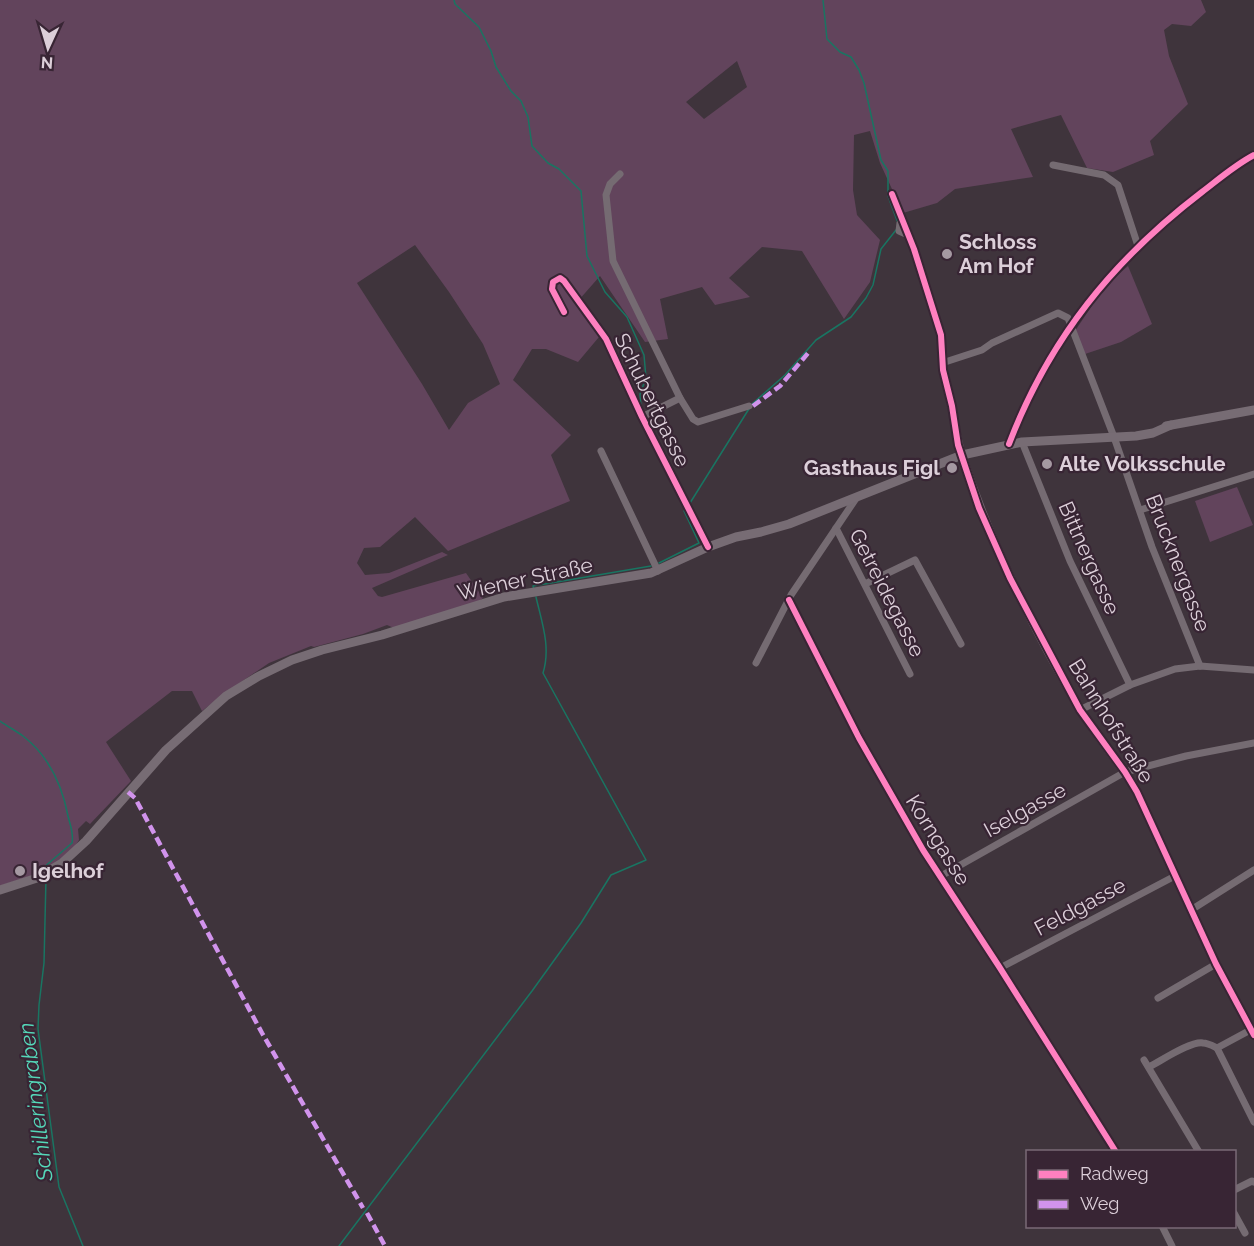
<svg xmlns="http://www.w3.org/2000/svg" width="1254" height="1246" font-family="Raleway,sans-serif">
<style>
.green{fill:#62445c;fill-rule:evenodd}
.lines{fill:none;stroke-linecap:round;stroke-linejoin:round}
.stream{stroke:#197562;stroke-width:1.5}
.minor{stroke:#756b72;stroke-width:7}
.tertiary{stroke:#756b72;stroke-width:8}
.secondary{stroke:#776c74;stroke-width:9}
.quiet{stroke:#d193ec;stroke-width:4.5;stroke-dasharray:9 4.5;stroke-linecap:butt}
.cycleway-casing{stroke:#382534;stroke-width:10}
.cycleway{stroke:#ff80c0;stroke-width:6}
.poi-dot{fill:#a599a2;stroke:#382534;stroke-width:2}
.labels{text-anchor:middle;stroke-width:4.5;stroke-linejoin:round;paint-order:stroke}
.poi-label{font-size:21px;font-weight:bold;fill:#dccfd9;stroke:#382534;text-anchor:start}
.street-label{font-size:21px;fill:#dccfd9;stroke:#382534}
.water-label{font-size:22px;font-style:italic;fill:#55d8b9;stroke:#382534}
</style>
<rect width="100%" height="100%" fill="#3f343c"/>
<g class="green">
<path d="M0,0H1201L1206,12L1191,26L1172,24L1164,30L1169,56L1188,104L1150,141L1154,155L1113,172L1087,168L1061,115L1011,129L1033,177L955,189L937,203L903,213L880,163L870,131L854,135L853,190L857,215L880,240L870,282L844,319L802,251L762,247L729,278L750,297L715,305L702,287L660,299L668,339L645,342L600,276L578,301L599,337L578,362L546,349H532L513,380L571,435L551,455L570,501L448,551L415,517L380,547L364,548L357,563L365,575L389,573L442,552L448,555L372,588L378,596L382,597L466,573L483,598L478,602L394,628L387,625L363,634L314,647L311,646L269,663L225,693L202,711L192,691H172L106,742L131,781L90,824L86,821L78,829L79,840L75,846L53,866L36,874L0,886ZM737,61L747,87L704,119L686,102ZM415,245L449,292L483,344L500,384L468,403L449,430L422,384L357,283Z"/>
<polygon points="1128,266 1152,324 1121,342 1085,354 1075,331 1105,286"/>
<polygon points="1237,487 1253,525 1210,542 1195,501"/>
</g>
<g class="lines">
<g class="stream">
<polyline points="454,0 455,4 479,27 491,51 496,67 511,91 521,101 528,117 532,146 548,163 559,169 581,191 587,256 605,292 627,317 644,355 646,378 640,394 641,407"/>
<polyline points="823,0 827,39 840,52 851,57 859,70 864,83 881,160 888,171 888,196 898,223"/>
<polyline points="690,503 752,404 785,375 816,340 851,317 866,298 873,285 881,249 896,230"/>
<polyline points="659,563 699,543 684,511 686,509"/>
<polyline points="534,590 533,586 651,566"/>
<path d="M0,721C7,726 16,731 23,736C49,756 62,785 68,816C70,825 74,833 72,843L42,869"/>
<polyline points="46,878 44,963 39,1005 38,1029 59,1187 83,1246"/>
<path d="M339,1246L532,991L581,923L611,875L646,860L543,673C551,647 542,623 536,597"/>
</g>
<g class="minor">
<polyline points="1053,165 1104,175 1118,185 1138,246"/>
<polyline points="620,174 610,184 606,195 613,261 680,398 693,419 698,422 749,406"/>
<polyline points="892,194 914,249 941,335 943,370 962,455"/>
<polyline points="903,222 900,223 899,231 908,235"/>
<polyline points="564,312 552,289 553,282 560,278 564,281 606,339 642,417 708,547"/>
<polyline points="942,363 982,350 992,343 1058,313 1068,318 1114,437 1152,547 1200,666"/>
<polyline points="642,417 680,398"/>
<polyline points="1022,442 1070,561 1130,685"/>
<path d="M1009,444C1049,339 1113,260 1202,192C1219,179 1235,165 1254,155"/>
<polyline points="601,451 658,571"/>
<polyline points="1140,510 1254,474"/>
<polyline points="836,528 910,674"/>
<polyline points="865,584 915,560 961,644"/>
<polyline points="789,600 859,738 923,850 1000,968 1116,1152"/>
<polyline points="756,663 791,595 857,497"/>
<polyline points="1080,710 1130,685 1175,669 1200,666 1254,670"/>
<polyline points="941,876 1125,772 1186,756 1254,743"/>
<polyline points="1191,910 1254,870"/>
<polyline points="1000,968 1175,876"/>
<polyline points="1158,998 1216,964"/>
<polyline points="1217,1048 1254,1028"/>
<polyline points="1144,1060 1199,1152"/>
<path d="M1149,1067C1161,1061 1190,1041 1203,1043C1208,1043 1213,1046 1217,1048L1254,1122"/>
<polyline points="1234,1190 1252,1181 1254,1182"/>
<polyline points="1234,1213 1245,1233"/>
<polyline points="1162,1226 1172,1246"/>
</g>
<path class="tertiary" d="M962,455C991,544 1032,628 1080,709C1097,738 1120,763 1137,792L1216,964L1254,1035"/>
<g class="secondary">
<polyline points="1166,426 1254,410"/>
<polyline points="0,890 37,878 62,863 86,841 166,750 226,696 259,676 292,660 322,650 382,635 504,597 651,573 708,547 736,537 761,532 789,524 962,455 1022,442 1136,436 1153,433 1171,425"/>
</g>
<g class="quiet">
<polyline points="753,406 780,386 809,352"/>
<polyline points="128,792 135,798 262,1033 363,1208"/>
<polyline points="367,1213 385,1246"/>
</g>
<g class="cycleway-casing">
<g id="cycleway">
<polyline points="892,194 914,249 941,335 943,370 952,406 958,445 979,508 1010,578 1080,710 1125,772 1137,792 1216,964 1254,1035"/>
<polyline points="564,312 552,289 553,282 560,278 564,281 606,339 642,417 708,547"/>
<path d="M1009,444C1049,339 1113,260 1202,192C1219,179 1235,165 1254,155"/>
<polyline points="789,600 859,738 923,850 1000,968 1116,1152"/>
</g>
</g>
<use href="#cycleway" class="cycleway"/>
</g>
<g class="poi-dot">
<circle cx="947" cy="254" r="6"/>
<circle cx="1047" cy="464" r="6"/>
<circle cx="952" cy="468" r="6"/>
<circle cx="20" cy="871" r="6"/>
</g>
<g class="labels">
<g class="poi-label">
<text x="959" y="249">Schloss<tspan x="959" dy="24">Am Hof</tspan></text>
<text x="1059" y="471">Alte Volksschule</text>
<text x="940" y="475" text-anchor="end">Gasthaus Figl</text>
<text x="32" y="878">Igelhof</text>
</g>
<g class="street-label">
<text transform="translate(652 400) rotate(64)" y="7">Schubertgasse</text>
<text transform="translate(1089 558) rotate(66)" y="7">Bittnergasse</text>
<text transform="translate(1178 563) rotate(69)" y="7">Brucknergasse</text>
<text transform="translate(525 579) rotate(-12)" y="7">Wiener Straße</text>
<text transform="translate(887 593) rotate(63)" y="7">Getreidegasse</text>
<text transform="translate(1111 721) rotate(58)" y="7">Bahnhofstraße</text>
<text transform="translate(1025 810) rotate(-29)" y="7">Iselgasse</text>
<text transform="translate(938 840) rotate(58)" y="7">Korngasse</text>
<text transform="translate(1080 907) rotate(-28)" y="7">Feldgasse</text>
</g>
<g class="water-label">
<text transform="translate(35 1102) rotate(-97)" y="8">Schilleringraben</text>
</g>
</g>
<rect x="1026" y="1150" width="210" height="78" fill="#382534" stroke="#7a6976" stroke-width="1.5"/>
<rect x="1038" y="1170" width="30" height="9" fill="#ff80c0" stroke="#7a6976" stroke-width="1.5"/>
<text x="1080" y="1180" font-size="18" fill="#dccfd9">Radweg</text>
<rect x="1038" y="1200" width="30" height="9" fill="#d193ec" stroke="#7a6976" stroke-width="1.5"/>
<text x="1080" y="1210" font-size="18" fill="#dccfd9">Weg</text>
<g transform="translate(48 48) rotate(184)" stroke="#382534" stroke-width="4.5" paint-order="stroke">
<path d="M0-4.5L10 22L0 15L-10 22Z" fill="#dccfd9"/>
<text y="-9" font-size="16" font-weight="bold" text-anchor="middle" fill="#dccfd9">N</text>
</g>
</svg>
